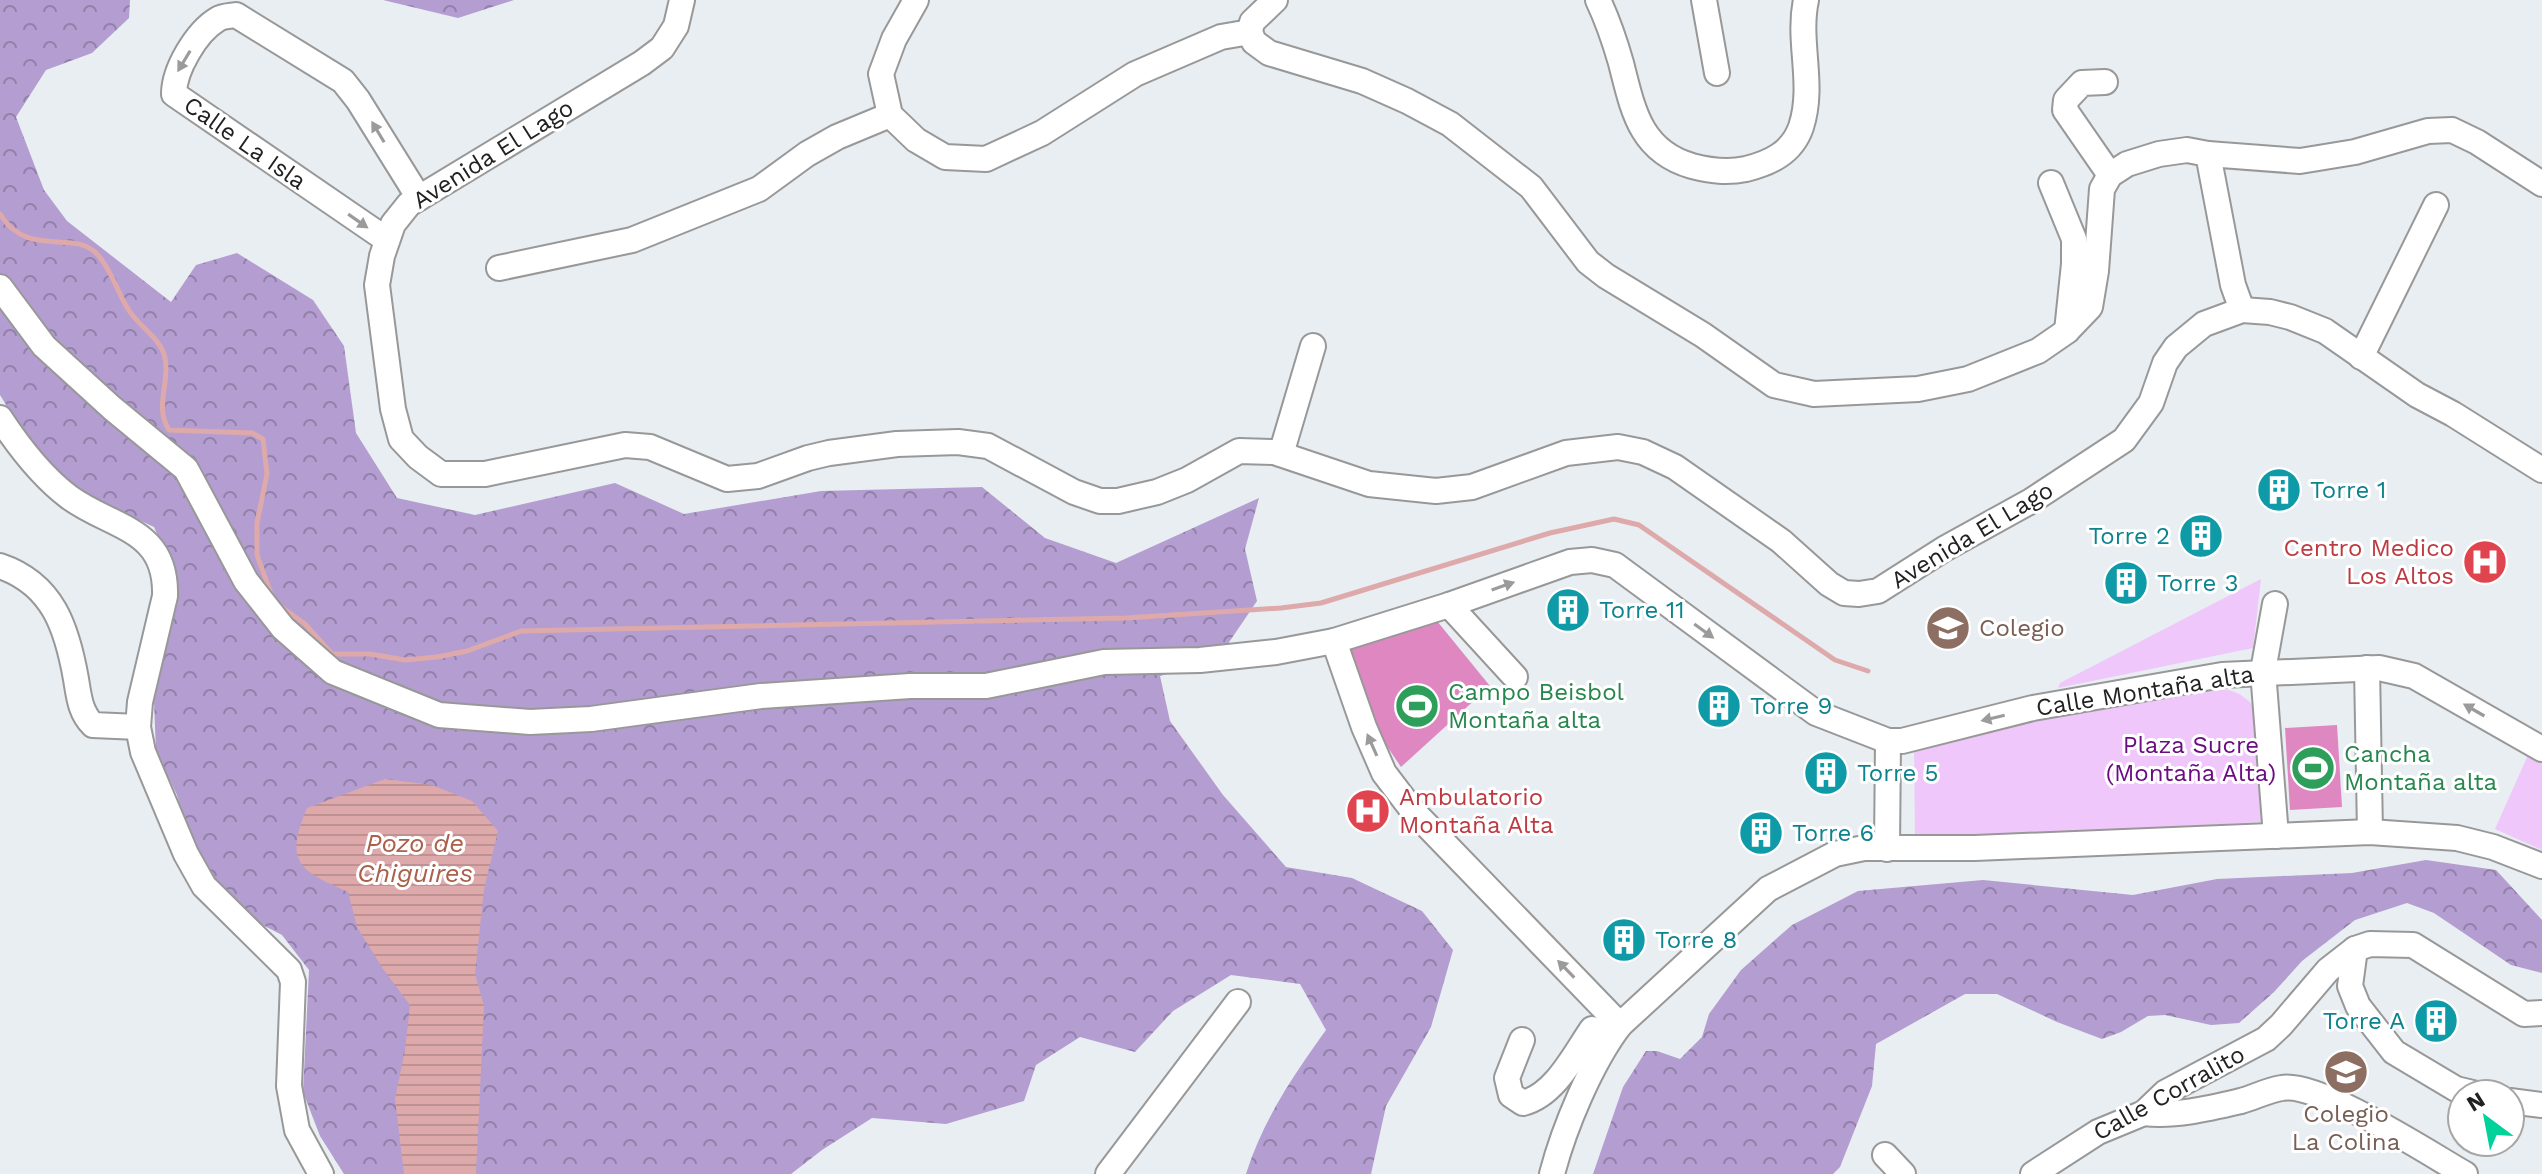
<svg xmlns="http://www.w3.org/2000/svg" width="2542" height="1174" font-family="'Work Sans',sans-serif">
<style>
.forest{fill:url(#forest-crowns)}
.park{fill:#f0c7fa}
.pitch{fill:#df87c1}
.water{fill:url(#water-rules)}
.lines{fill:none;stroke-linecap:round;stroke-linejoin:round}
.stream{stroke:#dea9ab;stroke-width:5}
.minor-casing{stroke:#989898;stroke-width:28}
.minor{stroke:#fff;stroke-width:24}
.oneway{fill:#9b9b9b}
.labels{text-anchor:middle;stroke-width:6;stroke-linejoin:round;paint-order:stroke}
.street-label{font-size:24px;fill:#212121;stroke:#fff}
.culture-label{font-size:24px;fill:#0d838f;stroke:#fff;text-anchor:start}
.health-label{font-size:24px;fill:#be3a42;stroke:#fff;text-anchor:end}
.education-label{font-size:24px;fill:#785e54;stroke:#fff;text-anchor:start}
.leisure-label{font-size:24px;fill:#27864d;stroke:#fff;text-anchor:start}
.park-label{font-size:24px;fill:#6c0c82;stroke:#fff}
.water-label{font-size:26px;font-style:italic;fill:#aa604a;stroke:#fff}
</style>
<defs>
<pattern id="forest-crowns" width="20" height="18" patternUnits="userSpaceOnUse" patternTransform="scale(2)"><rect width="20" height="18" fill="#b49dd0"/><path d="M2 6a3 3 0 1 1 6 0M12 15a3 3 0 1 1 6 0" fill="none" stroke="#9280a8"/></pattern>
<pattern id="water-rules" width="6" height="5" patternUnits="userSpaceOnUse" patternTransform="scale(2)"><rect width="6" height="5" fill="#dea9ab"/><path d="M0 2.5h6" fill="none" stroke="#be9193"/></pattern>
</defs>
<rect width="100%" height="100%" fill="#e8eef1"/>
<g class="forest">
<path d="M0,0H130L129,18L92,53L46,70L16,117L44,190L67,221L171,302L196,265L237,253L313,300L344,346L356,433L397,498L475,515L615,483L684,514L821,491L982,487L1045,538L1116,563L1259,498L1245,549L1257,601L1217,660L1160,676L1170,721L1223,795L1286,867L1352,878L1422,911L1453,950L1431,1027L1386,1106L1371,1174H1246C1263,1120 1293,1076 1326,1030L1300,984L1231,975L1173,1011L1135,1052L1080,1037L1036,1065L1024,1101L946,1124L872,1118L822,1150L791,1174H344L320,1136L303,1092L309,970L282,935L255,921L223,892L191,846L177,795L156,752L154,702L171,623L175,571L154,527C123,513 74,490 52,466C32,445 15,420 0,395Z"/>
<polygon points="383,0 514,0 458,18"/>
<polygon points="2426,860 2496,870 2542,920 2542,973 2511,965 2434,913 2407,903 2355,920 2302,961 2274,992 2239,1023 2211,1025 2165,1015 2148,1016 2121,1032 2102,1039 2057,1022 1997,994 1965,994 1876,1044 1872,1086 1840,1167 1833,1174 1593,1174 1623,1087 1646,1051 1657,1051 1680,1059 1702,1037 1709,1014 1741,970 1792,925 1858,891 1983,880 2133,895 2217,879 2352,873"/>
</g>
<g class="park">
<polygon points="2261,579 2253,648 2058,688 2060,683"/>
<path d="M2208,689C2228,688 2239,691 2253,705L2261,822L1915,841L1914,739Z"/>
<polygon points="2528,755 2542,761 2542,850 2495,829"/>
</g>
<g class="pitch">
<polygon points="1428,610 1490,686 1401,767 1374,727 1346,640"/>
<polygon points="2337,725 2342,807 2290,810 2285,728"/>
</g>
<path class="water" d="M385,779L432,785L472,801L498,831L484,889L475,974L484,1006L476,1174H404L395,1099L405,1050L410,1005L383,969L357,927L348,892C299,870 284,863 307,808Z"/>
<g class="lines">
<g class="stream">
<path d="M0,214C28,260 75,228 98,255C111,270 118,293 128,309C139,327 161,338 165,358C170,384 154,406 169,430L252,433L263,439L267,474L257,523V555L273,599"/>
<polyline points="280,606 305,624 332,654 370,654 405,660 437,657 467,651 521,631 1126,618 1281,608 1321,603 1550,533 1614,519 1639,525 1835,660 1868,671"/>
</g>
<g class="minor-casing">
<g id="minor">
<polyline points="682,0 676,26 662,48 642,63 409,204 393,224 382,256 377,285 393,409 401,439 418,457 441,474 485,474 625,445 650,447 727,479 758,476 808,458 829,453 897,444 958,442 988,446 1074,492 1100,501 1118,501 1157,492 1187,480 1239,451 1274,452 1369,484 1436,491 1472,487 1566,453 1618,447 1643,452 1675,467 1781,541 1829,584 1844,593 1859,594 1878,591 1944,549 2031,501 2124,440 2151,403 2165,363 2176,347 2204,324 2242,310 2270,312 2290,317 2325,331 2417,395 2453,414 2542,470"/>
<polyline points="916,0 894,39 881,74 890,115 916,140 945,157 986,159 1042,133 1135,74 1221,37 1250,32"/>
<polyline points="1275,0 1252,22 1250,32 1254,42 1269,53 1362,81 1407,101 1450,124 1531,187 1588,262 1606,276 1703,335 1774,385 1814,394 1918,389 1968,379 2038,351 2067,331 2090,307 2096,271 2102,189 2110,175 2127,164 2159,154 2187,150 2208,154 2300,161 2355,152 2428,131 2452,130 2477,142 2542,184"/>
<path d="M1598,0C1607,19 1615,42 1621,63C1633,110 1640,151 1692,166C1711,171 1727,173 1746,169C1770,163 1792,153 1801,127C1815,84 1797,42 1806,0"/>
<polyline points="1704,0 1717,73"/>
<polyline points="2105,82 2082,83 2066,100 2065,110 2110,175"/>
<polyline points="2208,154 2233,285 2242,310"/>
<polyline points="2051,183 2074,239 2074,264 2067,331"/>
<path d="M387,240L174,94C174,70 196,32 218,19C223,16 230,16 236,15L343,81L358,100L419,198"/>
<polyline points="499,268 632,240 759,189 807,154 837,137 890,115"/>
<polyline points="0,287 44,346 112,408 186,469 246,581 283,628 333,672 439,715 530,722 591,719 761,696 910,686 986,686 1104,662 1200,660 1276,652 1334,641"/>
<polyline points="2361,357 2436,205"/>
<path d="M0,418C19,447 41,476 69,497C113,529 167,528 165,596L140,702L138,727L143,752L186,854L204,886L289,970L293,982L289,1086L297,1130L321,1174"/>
<polyline points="1281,454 1313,346"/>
<path d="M0,566C53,584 67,628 76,679C79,697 80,712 93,725L138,727"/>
<polyline points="2275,604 2263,671 2276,836"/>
<polyline points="1449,605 1515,677"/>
<polyline points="2367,668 2370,832"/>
<polyline points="1887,849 1888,741 1902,741 2033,708 2222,675 2379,668 2414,676 2542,749"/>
<polyline points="2355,949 2350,986 2358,1006 2394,1052 2456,1089 2477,1094"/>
<polyline points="1620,1025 1413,811 1384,773 1364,727 1334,641 1449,605 1570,562 1592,560 1615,565 1816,713 1888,741"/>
<path d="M1522,1040L1507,1078L1511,1095L1523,1103C1555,1095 1574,1055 1592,1029L1608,1041"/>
<polyline points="2510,1101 2542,1105"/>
<path d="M2144,1113C2174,1117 2211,1108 2241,1101C2255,1097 2268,1090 2282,1088C2318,1081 2430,1154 2465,1174"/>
<polyline points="1885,1155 1903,1174"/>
<polyline points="1108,1174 1238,1002"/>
<path d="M1552,1174C1564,1128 1591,1063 1620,1025L1768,889L1835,854L1864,848H1975L2370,832L2457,838L2493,847L2542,866"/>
<polyline points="2033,1174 2098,1132 2144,1113 2166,1092 2266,1039 2281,1025 2328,970 2355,949 2370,944 2413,945 2524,1014 2542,1013"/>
</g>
</g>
<use href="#minor" class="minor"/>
</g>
<defs><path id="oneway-solid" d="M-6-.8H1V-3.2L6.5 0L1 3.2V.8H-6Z" transform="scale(2)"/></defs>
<g class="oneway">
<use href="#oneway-solid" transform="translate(184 61) rotate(121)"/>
<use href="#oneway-solid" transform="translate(378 132) rotate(-121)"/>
<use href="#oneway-solid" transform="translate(358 221) rotate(35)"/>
<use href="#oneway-solid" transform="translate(1503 586) rotate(-19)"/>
<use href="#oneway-solid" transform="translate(1704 631) rotate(36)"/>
<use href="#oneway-solid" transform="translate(2474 710) rotate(-150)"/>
<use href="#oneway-solid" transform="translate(1993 718) rotate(167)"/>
<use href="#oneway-solid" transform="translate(1372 745) rotate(-114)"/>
<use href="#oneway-solid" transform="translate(1566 969) rotate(-134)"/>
</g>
<defs>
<g id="building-disc" transform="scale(2.3)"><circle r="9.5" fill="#0f9aa8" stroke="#fff"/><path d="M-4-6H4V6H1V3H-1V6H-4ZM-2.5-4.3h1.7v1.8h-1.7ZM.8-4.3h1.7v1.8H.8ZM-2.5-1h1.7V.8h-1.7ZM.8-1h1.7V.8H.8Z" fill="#fff"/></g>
<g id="hospital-disc" transform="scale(2.3)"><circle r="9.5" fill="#e0444e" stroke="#fff"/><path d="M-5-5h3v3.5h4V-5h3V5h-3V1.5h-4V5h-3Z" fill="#fff"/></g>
<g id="school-disc" transform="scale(2.3)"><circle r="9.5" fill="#8d6e63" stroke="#fff"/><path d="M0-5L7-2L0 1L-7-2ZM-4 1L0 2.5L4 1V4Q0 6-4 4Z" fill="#fff"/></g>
<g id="stadium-disc" transform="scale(2.3)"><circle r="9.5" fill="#2e9e5b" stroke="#fff"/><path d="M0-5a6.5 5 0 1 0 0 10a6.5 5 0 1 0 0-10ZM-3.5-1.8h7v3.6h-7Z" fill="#fff"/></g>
</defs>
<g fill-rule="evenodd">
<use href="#building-disc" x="2279" y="490"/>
<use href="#building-disc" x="2201" y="536"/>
<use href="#hospital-disc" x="2485" y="562"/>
<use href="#building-disc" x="2126" y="583"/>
<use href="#building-disc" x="1568" y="610"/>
<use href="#school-disc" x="1948" y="628"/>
<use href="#stadium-disc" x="1417" y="706"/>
<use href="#building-disc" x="1719" y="706"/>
<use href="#stadium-disc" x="2313" y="768"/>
<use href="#building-disc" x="1826" y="773"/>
<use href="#hospital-disc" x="1368" y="811"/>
<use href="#building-disc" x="1761" y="833"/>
<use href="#building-disc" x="1624" y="940"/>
<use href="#building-disc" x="2436" y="1021"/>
<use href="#school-disc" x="2346" y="1072"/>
</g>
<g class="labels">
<g class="street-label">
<text transform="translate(245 143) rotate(35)" y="8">Calle La Isla</text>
<text transform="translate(493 154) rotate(-32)" y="8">Avenida El Lago</text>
<text transform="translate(1972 535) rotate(-31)" y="8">Avenida El Lago</text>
<text transform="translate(2145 691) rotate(-9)" y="8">Calle Montaña alta</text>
<text transform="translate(2169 1093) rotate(-29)" y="8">Calle Corralito</text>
</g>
<g class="culture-label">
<text x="2310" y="498">Torre 1</text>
<text x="2170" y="544" text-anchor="end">Torre 2</text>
<text x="2157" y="591">Torre 3</text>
<text x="1599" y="618">Torre 11</text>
<text x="1750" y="714">Torre 9</text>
<text x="1857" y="781">Torre 5</text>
<text x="1792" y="841">Torre 6</text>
<text x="1655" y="948">Torre 8</text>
<text x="2405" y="1029" text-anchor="end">Torre A</text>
</g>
<g class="health-label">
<text x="2454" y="556">Centro Medico<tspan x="2454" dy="28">Los Altos</tspan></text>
<text x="1399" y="805" text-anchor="start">Ambulatorio<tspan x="1399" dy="28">Montaña Alta</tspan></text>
</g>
<g class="education-label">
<text x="1979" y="636">Colegio</text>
<text x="2346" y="1122" text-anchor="middle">Colegio<tspan x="2346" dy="28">La Colina</tspan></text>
</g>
<g class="leisure-label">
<text x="1448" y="700">Campo Beisbol<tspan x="1448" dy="28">Montaña alta</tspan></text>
<text x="2344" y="762">Cancha<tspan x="2344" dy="28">Montaña alta</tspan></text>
</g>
<g class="park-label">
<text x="2191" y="753">Plaza Sucre<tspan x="2191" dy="28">(Montaña Alta)</tspan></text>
</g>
<g class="water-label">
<text x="415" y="852">Pozo de<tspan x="415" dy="30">Chiguires</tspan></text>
</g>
</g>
<g transform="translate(2486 1118) rotate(328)"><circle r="38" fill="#ffffff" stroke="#a6a6a6" stroke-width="2"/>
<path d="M0-6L14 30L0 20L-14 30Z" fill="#01d29a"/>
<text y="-12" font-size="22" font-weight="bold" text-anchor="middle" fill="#212121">N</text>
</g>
</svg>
